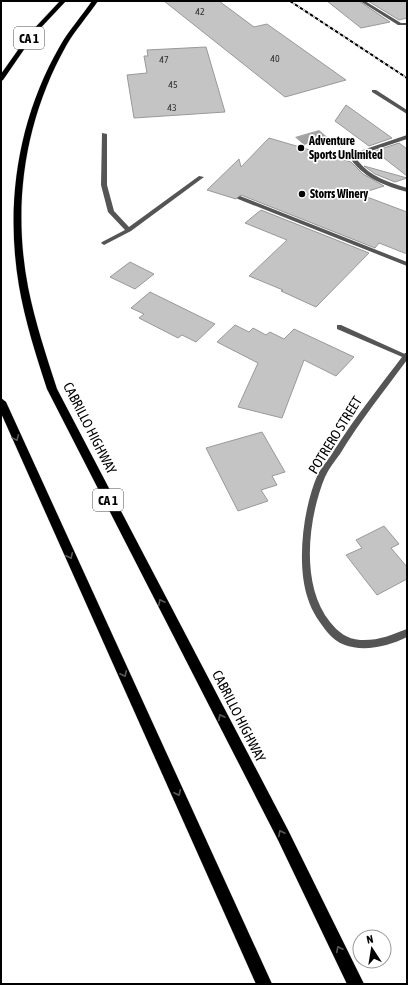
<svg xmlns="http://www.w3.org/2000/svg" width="408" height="985" font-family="'Asap Condensed',sans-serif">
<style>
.water{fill:#a3a3a3}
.building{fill:#c4c4c4;stroke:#999}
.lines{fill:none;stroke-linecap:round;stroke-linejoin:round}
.trunk-casing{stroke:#dbdbdb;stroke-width:1}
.service{fill:#555;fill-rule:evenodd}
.minor{fill:#555;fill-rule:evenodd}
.trunk{fill:#000;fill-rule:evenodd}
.rail{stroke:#000;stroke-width:2;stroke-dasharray:3.5 1 0.5 1;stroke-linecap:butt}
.oneway{stroke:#595959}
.poi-dot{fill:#000;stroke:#fff;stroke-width:1.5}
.labels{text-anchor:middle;stroke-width:3.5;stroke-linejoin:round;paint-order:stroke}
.far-number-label{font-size:10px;fill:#313131}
.far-poi-label{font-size:12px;font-weight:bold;fill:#000;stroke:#fff;text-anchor:start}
.shield{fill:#fff;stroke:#4c4c4c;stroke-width:1}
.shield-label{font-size:13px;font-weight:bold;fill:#000}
.street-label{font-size:14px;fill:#000;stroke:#fff}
</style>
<rect width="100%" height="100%" fill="#fff"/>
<polygon class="water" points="319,130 332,141 324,143 320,140 304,145 295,137"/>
<g class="building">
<polygon points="164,1 219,1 254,27 267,24 346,80 285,97"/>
<polygon points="327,1 359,1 390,22 361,28"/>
<polygon points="368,1 407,1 407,18 399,20"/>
<polygon points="206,47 225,112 134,118 127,75 147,73 144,56 148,56 147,50"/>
<polygon points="346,105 392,138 369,146 335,121"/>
<polygon points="269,138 351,162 363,174 384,186 359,194 407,212 407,254 379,243 375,248 241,195 236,199 207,190 239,159 241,167"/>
<polygon points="399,143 407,149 407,176 375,151"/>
<polygon points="364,166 407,178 395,182 375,174"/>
<polygon points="261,210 369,253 316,307 281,291 283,290 249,276 287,240 245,223"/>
<polygon points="130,262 154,274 135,289 110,277"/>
<polygon points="150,292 215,324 196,342 182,335 178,338 139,318 144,314 131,308"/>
<polygon points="235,325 249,332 253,328 266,335 270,332 284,339 294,329 354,357 336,376 304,360 282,418 238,407 258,363 217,342"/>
<polygon points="262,432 285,472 272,476 277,485 261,490 268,501 238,511 206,448"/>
<polygon points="384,526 399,544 391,548 407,567 407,579 377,595 346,555 362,548 356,540"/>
</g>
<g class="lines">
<g class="trunk-casing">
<g id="trunk">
<polygon points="60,1 66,1 34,35 3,80 1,81 1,74 30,33"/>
<path d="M92,1H98C88,16 75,30 66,46C25,119 12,204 28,287C35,322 46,355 57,389L288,830L364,984H347L278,840L47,389C36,355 25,321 19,286C5,203 18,119 60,46C69,30 82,16 92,1Z"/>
<polygon points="1,398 6,402 272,984 256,984 1,413"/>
</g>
</g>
<g class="service">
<polygon points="360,1 365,1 401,23 407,23 407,25 398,25"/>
<polygon points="372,90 376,90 407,110 407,114 372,92"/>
<polygon points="102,133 107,134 107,185 114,211 129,227 199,176 204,177 131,231 104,245 101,243 102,242 125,230 108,212 101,185"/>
<path d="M407,135V139L359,155L358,161C371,177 388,182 407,188V192C386,186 366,179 352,161L354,153Z"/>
<polygon points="240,196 407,262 407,266 238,199 237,198"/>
<polygon points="337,325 341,325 407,355 407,359 337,329"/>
</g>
<path class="minor" d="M405,353H407V360C384,391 360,421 340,454C335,461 329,468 325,477C308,518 300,585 330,622C338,632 347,639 360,640C378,641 391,635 407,629V637C383,649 347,656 328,633C320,623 312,612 308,599C296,565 303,507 318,474C323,465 330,458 335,449C356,416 381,385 405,353Z"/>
<use href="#trunk" class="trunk"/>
<polyline class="rail" points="290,1 407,78"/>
</g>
<defs><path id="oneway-chevron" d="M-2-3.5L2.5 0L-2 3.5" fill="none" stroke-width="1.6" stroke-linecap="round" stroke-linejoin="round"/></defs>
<g class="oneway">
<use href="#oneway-chevron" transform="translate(16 438) rotate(66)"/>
<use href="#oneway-chevron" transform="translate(70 556) rotate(65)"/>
<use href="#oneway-chevron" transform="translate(161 602) rotate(-117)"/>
<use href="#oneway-chevron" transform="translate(124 674) rotate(65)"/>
<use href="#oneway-chevron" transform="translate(221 717) rotate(-117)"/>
<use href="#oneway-chevron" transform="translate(178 793) rotate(65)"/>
<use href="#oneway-chevron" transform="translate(281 833) rotate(-117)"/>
<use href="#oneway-chevron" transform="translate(339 949) rotate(-116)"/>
</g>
<g class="poi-dot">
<circle cx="301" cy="148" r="4"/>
<circle cx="302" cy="194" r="4"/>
</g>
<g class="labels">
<g class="far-number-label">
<text x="200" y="15">42</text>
<text x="275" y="62">40</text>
<text x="164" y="63">47</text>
<text x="173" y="88">45</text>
<text x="172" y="111">43</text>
</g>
<g class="far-poi-label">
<text x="309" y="145">Adventure<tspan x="309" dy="14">Sports Unlimited</tspan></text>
<text x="310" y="198">Storrs Winery</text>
</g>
<g class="shield">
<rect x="14" y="27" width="30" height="22" rx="3"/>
<rect x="93" y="489" width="30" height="22" rx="3"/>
</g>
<g class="shield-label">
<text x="29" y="43">CA 1</text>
<text x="108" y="505">CA 1</text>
</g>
<g class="street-label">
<text transform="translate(90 428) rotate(63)" y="5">CABRILLO HIGHWAY</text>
<text transform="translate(335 435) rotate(-58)" y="5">POTRERO STREET</text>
<text transform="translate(239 716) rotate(63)" y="5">CABRILLO HIGHWAY</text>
</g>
</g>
<rect width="408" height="985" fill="none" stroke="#000000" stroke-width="4"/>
<g transform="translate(372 949) rotate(348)"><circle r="19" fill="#ffffff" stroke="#999999"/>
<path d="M0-3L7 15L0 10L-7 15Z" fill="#000000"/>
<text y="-6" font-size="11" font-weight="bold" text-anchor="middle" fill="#000000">N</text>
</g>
</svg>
